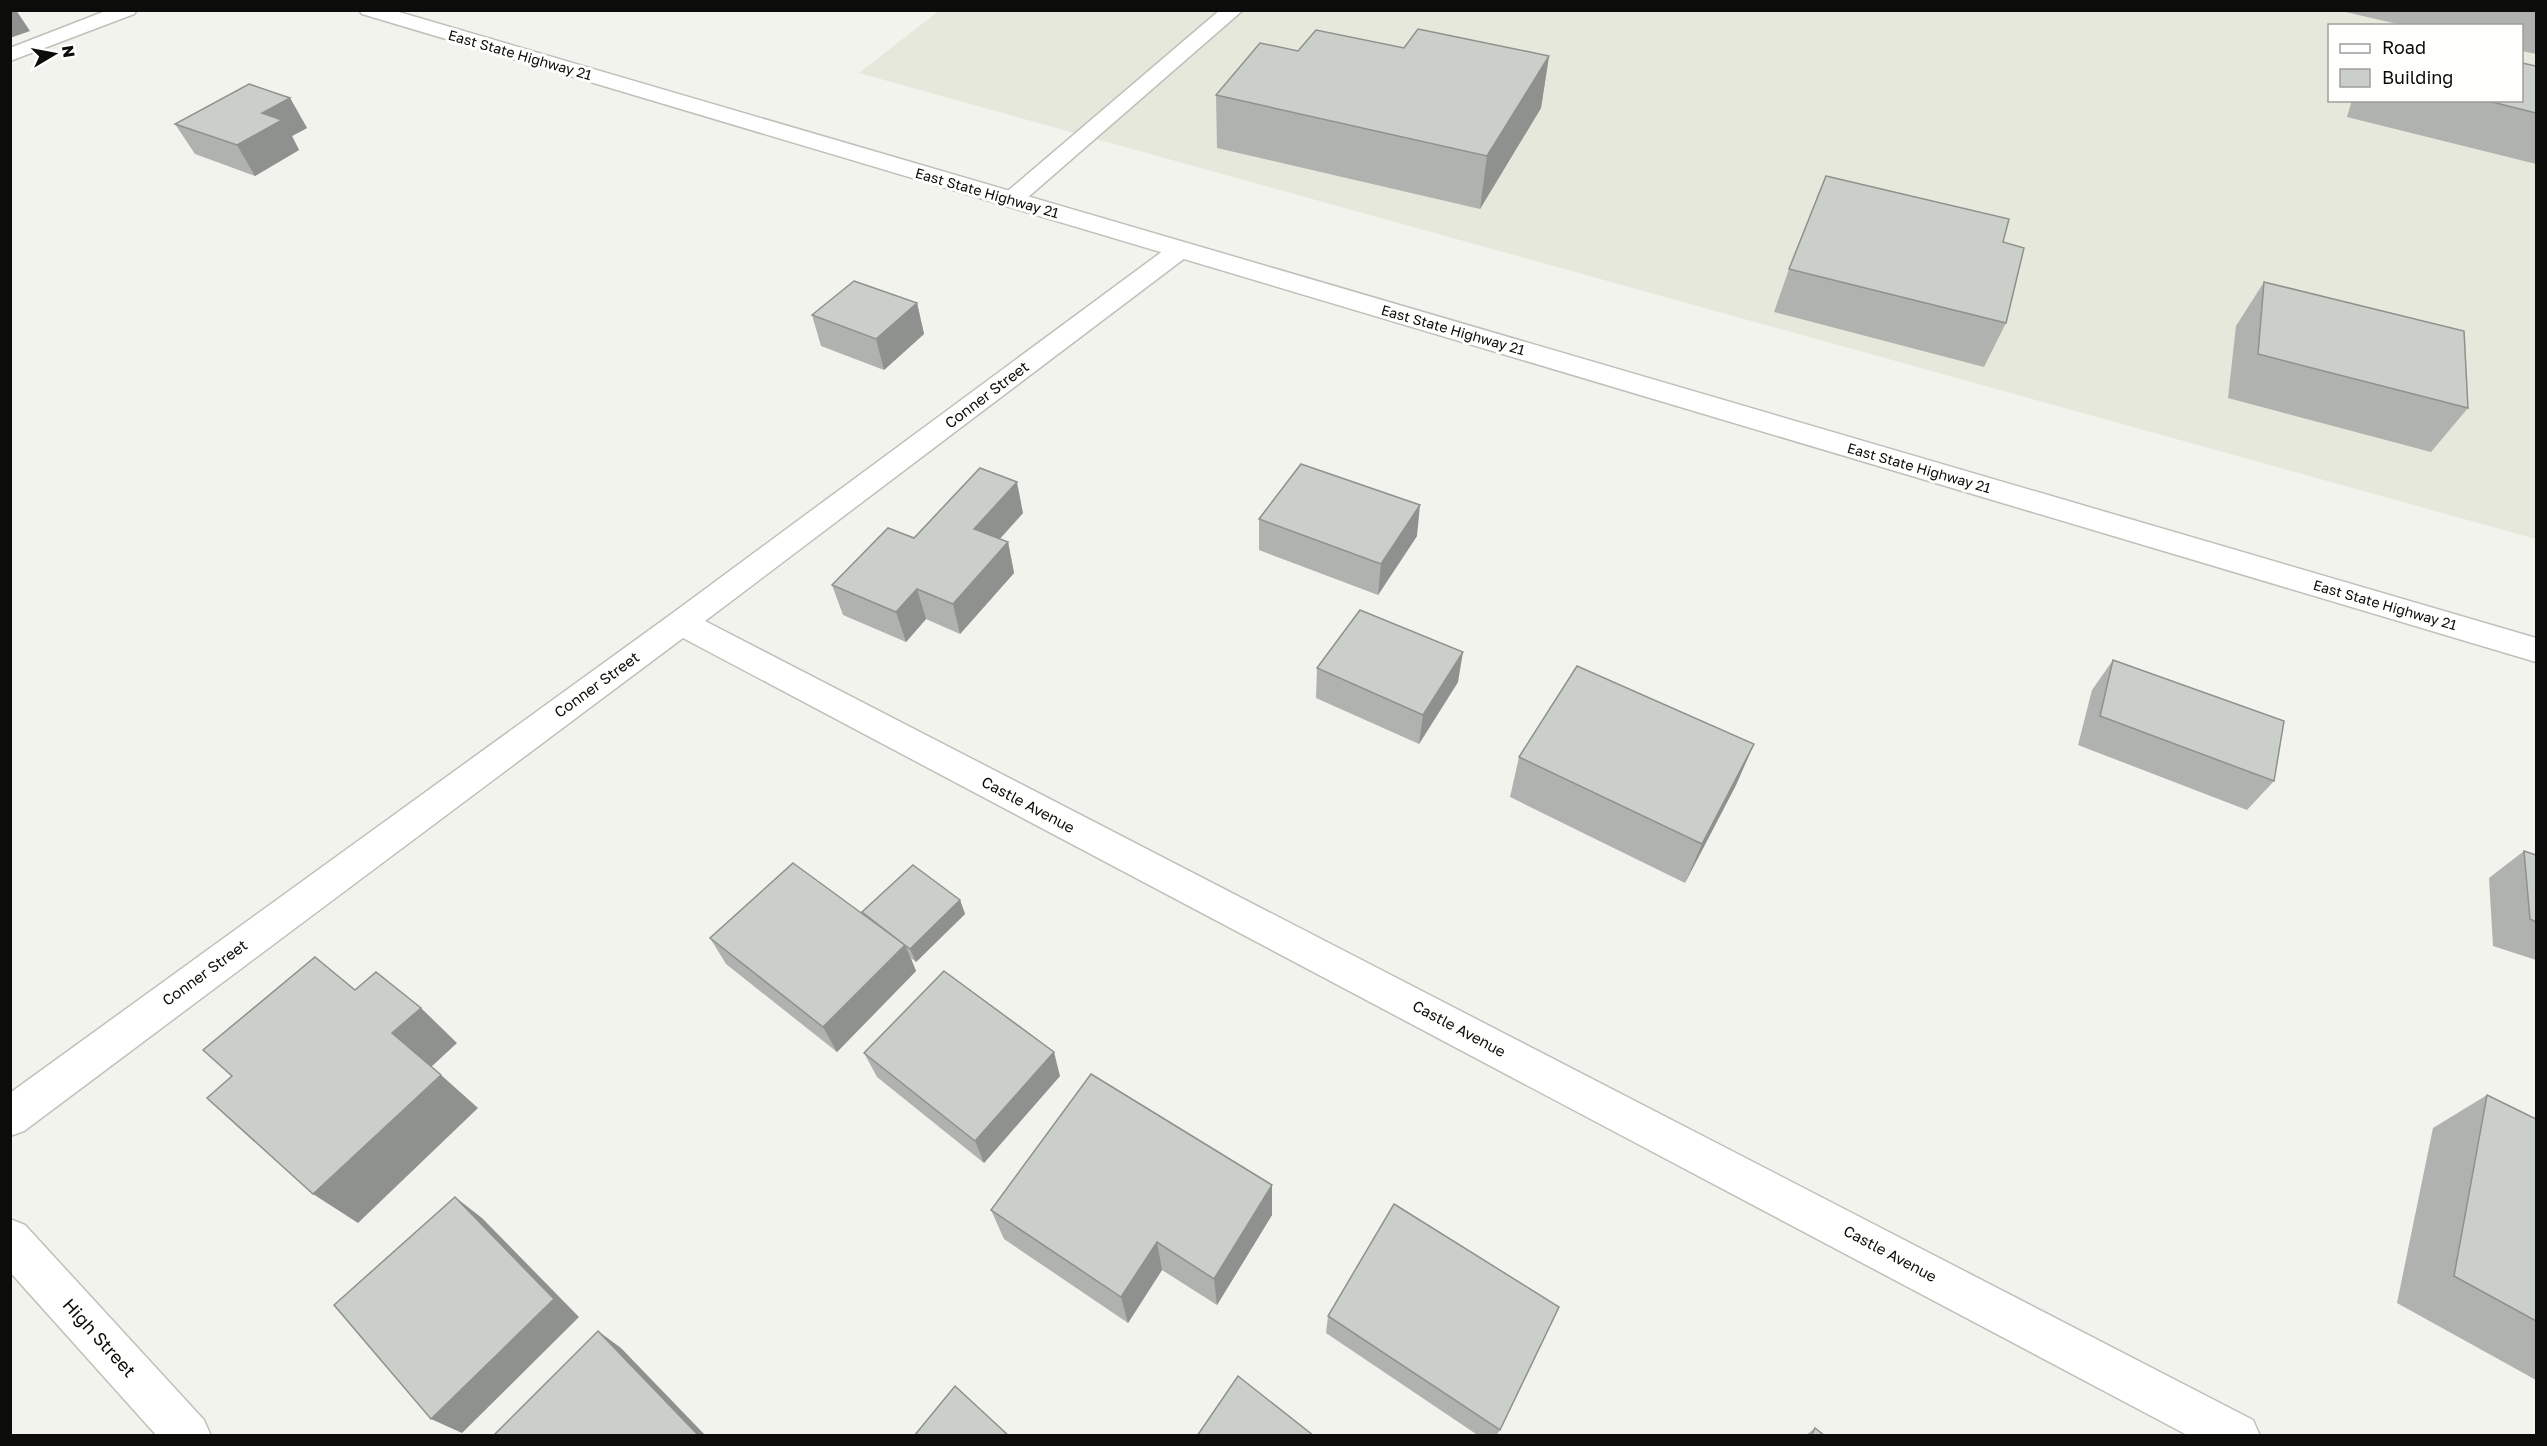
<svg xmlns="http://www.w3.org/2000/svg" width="2547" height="1446" font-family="'Golos Text',sans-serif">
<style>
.built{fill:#e6e8db;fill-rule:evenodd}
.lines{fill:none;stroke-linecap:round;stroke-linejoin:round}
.minor-casing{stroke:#bfc0ba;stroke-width:3}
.highway-casing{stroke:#bfc0ba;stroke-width:3}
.minor{fill:#fff;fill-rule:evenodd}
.highway{fill:#fff;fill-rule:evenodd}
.wall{fill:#afb2ae}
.shaded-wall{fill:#8e918d}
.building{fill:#cbcfca;stroke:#8e918d;stroke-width:1.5}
.labels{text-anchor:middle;stroke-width:6;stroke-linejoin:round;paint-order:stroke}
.far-street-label{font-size:14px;fill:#0c0c0a;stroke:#fffffe}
.street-label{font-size:15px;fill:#0c0c0a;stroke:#fffffe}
.near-street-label{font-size:18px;fill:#0c0c0a;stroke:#fffffe}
</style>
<rect width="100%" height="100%" fill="#f2f3ed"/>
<path class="built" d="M940,10L2536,11V539L859,73ZM2330,26H2522V100H2330Z"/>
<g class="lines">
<g class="minor-casing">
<g id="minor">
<polygon points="108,10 137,10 134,14 10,61 10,48"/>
<polygon points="1220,10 1243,10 1019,205 1011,207 1003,205 999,200 1003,195"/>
<polygon points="1180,243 1189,245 1192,250 1189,255 705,621 2253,1420 2260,1436 2189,1436 683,638 24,1131 10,1136 10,1093 670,615 1171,245"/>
<polygon points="10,1219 25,1225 204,1420 211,1436 157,1436 10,1272"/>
</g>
</g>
<g class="highway-casing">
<polygon id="highway" points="359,10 392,10 2536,638 2536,662 362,14"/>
</g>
<use href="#minor" class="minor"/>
<use href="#highway" class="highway"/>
</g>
<g class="wall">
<polygon points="2337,10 2536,10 2536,54 2522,51 2522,26 2406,26"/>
<polygon points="1404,48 1549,56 1541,108 1480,209 1217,148 1216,95 1298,51"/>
<polygon points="2536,66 2536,164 2347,117 2352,100 2522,100"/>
<polygon points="290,98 307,128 292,136 299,150 255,176 195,154 175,124"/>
<polygon points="2003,242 2006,323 1984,367 1774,312 1789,269"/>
<polygon points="2264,282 2468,408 2431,452 2228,398 2236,326"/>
<polygon points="917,303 924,334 884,370 821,346 812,315"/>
<polygon points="1023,513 1000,539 1008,542 1014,573 960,634 926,619 906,642 843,615 832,585 914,538"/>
<polygon points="1259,519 1417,536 1378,595 1259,550"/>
<polygon points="2113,660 2274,781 2247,810 2078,745 2092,690"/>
<polygon points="1317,668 1458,682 1419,744 1316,698"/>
<polygon points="1754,744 1736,785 1685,883 1510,797 1519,757"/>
<polygon points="2524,851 2536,855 2536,960 2493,946 2489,878"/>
<polygon points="960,900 965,914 916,962 911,958 916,971 837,1052 726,964 710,938 863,915 862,912"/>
<polygon points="864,1053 1060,1076 984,1163 877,1077"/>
<polygon points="2487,1095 2536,1119 2536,1380 2397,1303 2433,1128"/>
<polygon points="991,1210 1272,1215 1217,1305 1162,1270 1128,1323 1004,1239"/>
<polygon points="1328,1316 1500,1430 1496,1436 1479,1436 1326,1333"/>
<polygon points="1815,1428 1825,1436 1805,1436"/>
</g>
<g class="shaded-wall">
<polygon points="10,10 16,10 30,31 10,38"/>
<polygon points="1549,56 1541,108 1480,209 1487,156"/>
<polygon points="290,98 307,128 292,136 299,150 255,176 237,145 262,113"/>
<polygon points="917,303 924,334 884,370 876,339"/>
<polygon points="1017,482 1023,513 981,559 974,529"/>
<polygon points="1420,505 1417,536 1378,595 1381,564"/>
<polygon points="1008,542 1014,573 960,634 953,604"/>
<polygon points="917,589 926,619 906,642 896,612"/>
<polygon points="1463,652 1458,682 1419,744 1423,715"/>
<polygon points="1754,744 1736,785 1685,883 1702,844"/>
<polygon points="960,900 965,914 916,962 910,949"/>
<polygon points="905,945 916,971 837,1052 823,1027"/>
<polygon points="421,1008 457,1043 430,1068 392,1033"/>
<polygon points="1054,1052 1060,1076 984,1163 975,1141"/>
<polygon points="441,1075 478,1108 358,1223 313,1194"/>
<polygon points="1272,1185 1272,1215 1217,1305 1214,1279"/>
<polygon points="455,1197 482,1218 579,1317 462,1433 431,1419"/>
<polygon points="1157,1242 1162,1270 1128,1323 1121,1297"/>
<polygon points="598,1331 621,1348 706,1436 699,1436"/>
</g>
<g class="building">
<polygon points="1418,29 1549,56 1487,156 1216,95 1260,43 1298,51 1316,30 1404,48"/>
<polygon points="2522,63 2536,66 2536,113 2484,100 2522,100"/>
<polygon points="249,84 290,98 262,113 282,120 237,145 175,124"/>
<polygon points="1826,176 2009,219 2003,242 2024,248 2006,323 1789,269"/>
<polygon points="854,281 917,303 876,339 812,315"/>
<polygon points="2264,282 2464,331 2468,408 2258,354"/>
<polygon points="1301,464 1420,505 1381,564 1259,519"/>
<polygon points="980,468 1017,482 974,529 1008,542 953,604 917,589 896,612 832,585 888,528 914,538"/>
<polygon points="1360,610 1463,652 1423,715 1317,668"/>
<polygon points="2113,660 2284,721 2274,781 2100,716"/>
<polygon points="1577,666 1754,744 1702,844 1519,757"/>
<polygon points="2524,851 2536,855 2536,922 2530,919"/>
<polygon points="793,863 905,945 823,1027 710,938"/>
<polygon points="913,865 960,900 910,949 862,912"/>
<polygon points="315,957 355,990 376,972 421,1008 392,1033 441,1075 313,1194 207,1098 232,1076 203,1050"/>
<polygon points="944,971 1054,1052 975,1141 864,1053"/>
<polygon points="1091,1074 1272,1185 1214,1279 1157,1242 1121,1297 991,1210"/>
<polygon points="2487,1095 2536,1119 2536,1321 2454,1276"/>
<polygon points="455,1197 554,1299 431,1419 334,1305"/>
<polygon points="1394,1204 1559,1307 1500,1430 1328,1316"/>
<polygon points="598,1331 699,1436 493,1436"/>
<polygon points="1238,1376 1314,1436 1197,1436"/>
<polygon points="955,1386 1009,1436 914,1436"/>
<polygon points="1815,1428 1825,1436 1811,1436"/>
</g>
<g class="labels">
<g class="far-street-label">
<text transform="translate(520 55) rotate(16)" y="5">East State Highway 21</text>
<text transform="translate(987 193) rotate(16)" y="5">East State Highway 21</text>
<text transform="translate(1453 330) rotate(16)" y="5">East State Highway 21</text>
<text transform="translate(1919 468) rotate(16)" y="5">East State Highway 21</text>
<text transform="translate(2385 605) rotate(16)" y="5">East State Highway 21</text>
</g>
<g class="street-label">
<text transform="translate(987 395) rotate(-37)" y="5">Conner Street</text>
<text transform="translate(597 685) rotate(-36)" y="5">Conner Street</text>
<text transform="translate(1028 805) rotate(28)" y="5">Castle Avenue</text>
<text transform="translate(205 973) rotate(-36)" y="5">Conner Street</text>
<text transform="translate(1459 1029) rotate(28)" y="5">Castle Avenue</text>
<text transform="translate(1890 1254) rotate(28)" y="5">Castle Avenue</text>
</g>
<g class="near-street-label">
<text transform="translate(99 1338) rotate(48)" y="6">High Street</text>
</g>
</g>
<rect width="2547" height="1446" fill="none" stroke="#0c0c0a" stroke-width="24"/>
<rect x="2328" y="24" width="195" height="78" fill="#fffffe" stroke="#9e9e9c" stroke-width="1.5"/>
<rect x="2340" y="44" width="30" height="9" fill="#ffffff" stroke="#9e9e9c" stroke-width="1.5"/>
<text x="2382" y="54" font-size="18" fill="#0c0c0a">Road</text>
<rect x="2340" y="69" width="30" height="18" fill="#cbcfca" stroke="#9e9e9c" stroke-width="1.5"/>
<text x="2382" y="84" font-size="18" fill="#0c0c0a">Building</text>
<g transform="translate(54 54) rotate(80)" stroke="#fffffe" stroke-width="4.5" paint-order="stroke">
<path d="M0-4.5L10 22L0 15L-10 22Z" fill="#0c0c0a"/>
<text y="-9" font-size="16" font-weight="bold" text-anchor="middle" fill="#0c0c0a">N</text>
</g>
</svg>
